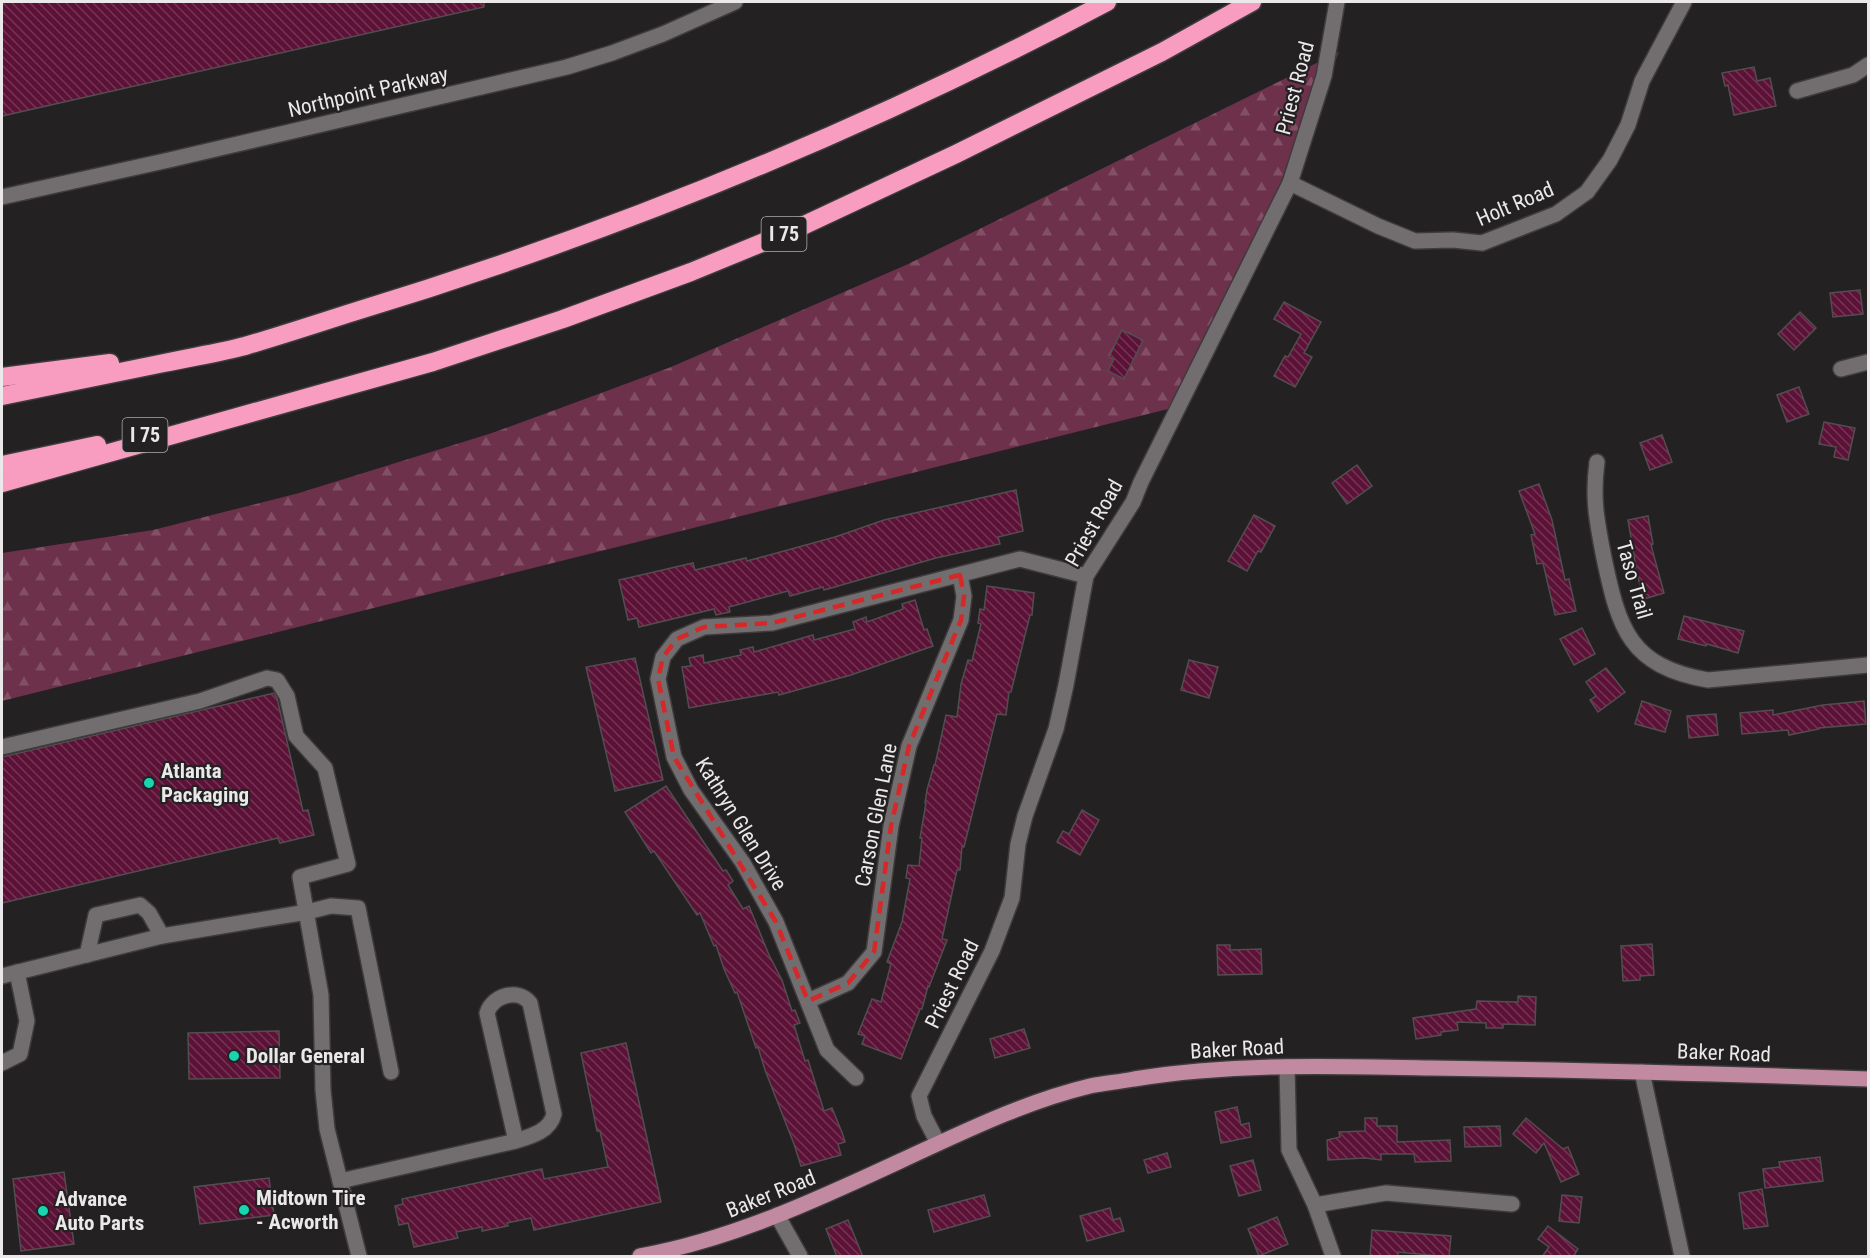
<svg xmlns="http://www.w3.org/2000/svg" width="1870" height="1258" font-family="'Roboto Condensed',sans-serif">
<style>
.forest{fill:url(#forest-firs)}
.building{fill:url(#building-back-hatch);stroke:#524e50;stroke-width:1.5}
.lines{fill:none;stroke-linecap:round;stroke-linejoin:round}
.minor-casing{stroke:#3e3b3c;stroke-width:18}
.major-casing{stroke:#3e3b3c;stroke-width:18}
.highway-casing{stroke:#3e3b3c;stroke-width:21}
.minor{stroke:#726d6f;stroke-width:15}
.major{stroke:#c28aa0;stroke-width:15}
.highway{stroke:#f89dc0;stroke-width:18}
.marked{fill:none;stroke:#d62828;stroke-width:4.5;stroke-dasharray:12 8;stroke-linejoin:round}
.poi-dot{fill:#18d5b2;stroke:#242122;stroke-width:2}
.labels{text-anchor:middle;stroke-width:4.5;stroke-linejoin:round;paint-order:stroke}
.shield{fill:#242122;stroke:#afacad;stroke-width:1.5}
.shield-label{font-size:20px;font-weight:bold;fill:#ebe8e9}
.street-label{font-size:21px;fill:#ebe8e9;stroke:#242122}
.poi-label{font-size:21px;font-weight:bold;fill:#ebe8e9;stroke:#242122;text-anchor:start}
</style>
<defs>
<pattern id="forest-firs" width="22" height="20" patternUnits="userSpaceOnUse" patternTransform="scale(1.5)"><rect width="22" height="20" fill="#6d314b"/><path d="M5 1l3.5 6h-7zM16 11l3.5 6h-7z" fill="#824f65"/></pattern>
<pattern id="building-back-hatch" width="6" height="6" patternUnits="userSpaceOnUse" patternTransform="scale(1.5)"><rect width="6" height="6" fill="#5c1237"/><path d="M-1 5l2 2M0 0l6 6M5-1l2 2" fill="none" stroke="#743454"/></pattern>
</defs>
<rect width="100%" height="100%" fill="#242122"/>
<polygon class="forest" points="1339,52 1188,404 2,701 2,553 153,530 299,493 492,433 612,389 671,367 906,265"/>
<g class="building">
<polygon points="2,2 484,2 484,7 2,116"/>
<polygon points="1754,67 1757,81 1770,78 1776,106 1734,115 1728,85 1725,86 1722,73"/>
<polygon points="1860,290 1863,314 1833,317 1830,293"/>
<polygon points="1284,302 1321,322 1304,353 1312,357 1295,387 1274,376 1285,356 1288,357 1301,334 1274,319"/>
<polygon points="1800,312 1816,328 1794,350 1778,334"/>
<polygon points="1122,330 1143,340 1124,379 1108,371 1114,359 1109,357"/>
<polygon points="1799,387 1809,414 1787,422 1777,395"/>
<polygon points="1824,422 1855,428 1848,460 1834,457 1836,447 1819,444"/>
<polygon points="1662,435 1672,462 1650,470 1640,443"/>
<polygon points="1357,465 1372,486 1347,504 1332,483"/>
<polygon points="1539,484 1552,520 1565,580 1569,579 1576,611 1555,615 1543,563 1537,564 1531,535 1535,534 1519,491"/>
<polygon points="1016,490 1023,531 998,537 1000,544 936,558 824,590 823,587 790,596 788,591 729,607 730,612 716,615 714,609 639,627 637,618 628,620 619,580 693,563 695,570 746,558 747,561 835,537 884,520"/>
<polygon points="1254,515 1275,526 1261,552 1258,551 1247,571 1228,561"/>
<polygon points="1648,516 1653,544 1651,545 1664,593 1644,599 1635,567 1636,567 1628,520"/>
<polygon points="987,586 1034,593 1032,615 1030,615 1011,692 1009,692 1006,715 997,714 964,847 962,846 960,870 957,870 942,939 947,940 929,987 928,986 922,1009 920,1009 901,1059 862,1044 865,1036 858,1034 872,999 881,1002 891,964 887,962 902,922 910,879 906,878 908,865 919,866 922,838 920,838 926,803 925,803 927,790 934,765 935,765 946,715 957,717 961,684 968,660 972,661 981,624 978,623 980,609 984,610"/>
<polygon points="915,600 924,630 927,629 933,646 851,675 779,695 778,692 689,708 682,667 691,666 689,658 703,655 704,663 741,655 740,650 753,647 754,652 813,635 814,640 855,629 853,622 866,617 867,622 903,609 902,604"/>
<polygon points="1684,616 1744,631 1738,653 1707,644 1706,646 1678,639"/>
<polygon points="1582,628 1595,654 1574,665 1560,639"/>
<polygon points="635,658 663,780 615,791 586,667"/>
<polygon points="1189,660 1218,667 1209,698 1181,690"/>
<polygon points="1606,668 1625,692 1598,712 1590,700 1596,696 1586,682"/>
<polygon points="274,693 277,698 303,811 308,810 314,835 280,843 278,838 2,903 2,757"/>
<polygon points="1642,701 1671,711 1665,732 1635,724"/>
<polygon points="1864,701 1866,724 1819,728 1819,729 1789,735 1788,730 1742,734 1740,713 1773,710 1773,715 1823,705"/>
<polygon points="1716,714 1718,735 1689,738 1687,716"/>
<polygon points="666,786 723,871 726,870 733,881 728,885 743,909 749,906 769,955 782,980 792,1011 795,1010 800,1023 794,1025 805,1061 808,1060 824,1111 832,1108 843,1135 845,1142 838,1144 841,1155 801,1166 794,1144 765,1070 758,1047 756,1048 737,992 735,993 724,969 716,945 714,946 700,913 697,915 654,851 651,853 625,812"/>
<polygon points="1082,810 1099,820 1080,855 1057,842 1063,831 1069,834"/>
<polygon points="1652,944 1654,975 1640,976 1640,980 1623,981 1621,946"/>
<polygon points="1217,945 1230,945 1230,950 1261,949 1262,974 1218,975"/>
<polygon points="1518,996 1536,997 1535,1025 1503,1024 1503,1028 1486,1028 1486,1023 1457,1022 1458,1030 1441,1032 1441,1035 1416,1039 1413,1018 1476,1009 1477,1001 1518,1002"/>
<polygon points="1024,1029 1030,1048 995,1058 990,1039"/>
<polygon points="279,1031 280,1078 189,1079 188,1033"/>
<polygon points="626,1043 661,1202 534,1230 531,1218 507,1223 508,1226 482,1231 482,1227 456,1232 458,1238 414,1247 408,1223 399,1225 395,1206 403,1204 402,1199 542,1169 544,1179 608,1167 600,1131 597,1131 581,1053"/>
<polygon points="1237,1107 1241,1125 1249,1123 1251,1137 1221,1143 1215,1112"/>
<polygon points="1365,1118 1377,1118 1377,1126 1397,1126 1397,1142 1450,1140 1451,1161 1415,1162 1414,1154 1381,1154 1381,1160 1365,1158 1328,1160 1327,1140 1340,1137 1339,1132 1365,1131"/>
<polygon points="1526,1118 1563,1149 1568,1147 1579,1174 1561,1182 1544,1143 1536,1153 1513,1134"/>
<polygon points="1500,1126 1501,1146 1465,1147 1464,1127"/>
<polygon points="1167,1153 1171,1167 1148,1173 1144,1160"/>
<polygon points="1820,1157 1823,1181 1765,1188 1763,1169 1780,1167 1779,1162"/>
<polygon points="1253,1160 1261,1190 1239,1196 1230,1166"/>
<polygon points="64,1172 74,1244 21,1251 13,1179"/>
<polygon points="269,1178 274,1215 200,1224 194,1187"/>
<polygon points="1762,1189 1768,1226 1744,1229 1739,1193"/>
<polygon points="984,1195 990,1216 934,1232 928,1210"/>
<polygon points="1562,1195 1582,1197 1579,1223 1559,1221"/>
<polygon points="1110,1208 1113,1220 1120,1218 1124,1231 1087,1241 1080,1216"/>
<polygon points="1277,1217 1288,1244 1259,1256 1248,1229"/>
<polygon points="848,1220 863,1257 837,1257 826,1229"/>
<polygon points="1548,1226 1578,1249 1573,1257 1542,1257 1549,1247 1538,1239"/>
<polygon points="1372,1230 1451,1236 1449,1257 1398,1252 1398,1257 1370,1257"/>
</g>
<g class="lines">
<g class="minor-casing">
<g id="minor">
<polyline points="1797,91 1853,75 1868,65"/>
<polyline points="1290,183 1378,226 1415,241 1453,240 1482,243 1556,214 1587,192 1610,160 1628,125 1642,81 1684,2"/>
<polyline points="2,197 169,160 567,67 612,53 663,34 735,2"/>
<polyline points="1841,369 1868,362"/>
<path d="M1597,462C1592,499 1597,522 1604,558C1619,629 1629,666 1708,680L1868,665"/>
<polyline points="2,747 200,701 267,678 277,680 287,696 296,736 325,768 348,864 300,877 321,995 323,1090 327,1129 359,1256"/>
<polyline points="87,955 96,915 140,905 149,913 162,936"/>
<polyline points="2,976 162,936 307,912 331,906 358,908 391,1072"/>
<polyline points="808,1001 848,983 874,952 891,826 909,746 961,620 964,596 960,575"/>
<polyline points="2,1063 20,1054 27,1021 17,972"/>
<polyline points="1287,1067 1289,1150 1315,1205 1333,1256"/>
<polyline points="1642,1072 1682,1256"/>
<polyline points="856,1078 827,1050 776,922 743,863 691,790 674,757 658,679 663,657 677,639 704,627 772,623 1020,559 1086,576"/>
<polyline points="938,1143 924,1116 919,1096 992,951 1012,898 1018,844 1025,816 1056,729 1066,685 1086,576 1133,502 1141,482 1290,183 1324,76 1337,2"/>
<path d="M340,1181L516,1141C532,1136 550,1131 554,1114L530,1003C518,988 493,995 487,1013L516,1141"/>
<polyline points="1315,1205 1386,1193 1512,1204"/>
<polyline points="777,1215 800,1256"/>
</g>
</g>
<g class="major-casing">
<path id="major" d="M640,1256C740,1238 833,1192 924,1150C978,1125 1032,1100 1090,1086C1104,1083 1119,1082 1134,1079C1232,1063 1332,1066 1431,1068C1577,1070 1723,1074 1868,1079"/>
</g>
<g class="highway-casing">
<g id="highway">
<polyline points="2,377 110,363"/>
<path d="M2,396C56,385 110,374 164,363C191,357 219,353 245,346C279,336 313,325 347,314C611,234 863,131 1107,2"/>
<polyline points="2,465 97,445"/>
<polyline points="2,483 433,362 563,319 691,272 798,228 956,154 1162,52 1252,2"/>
</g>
</g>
<use href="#minor" class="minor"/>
<use href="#major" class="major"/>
<use href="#highway" class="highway"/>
</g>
<path class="marked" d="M960,575L964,596L961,620L909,746L891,826L874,952L848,983L808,1001L776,922L674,757L658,679L663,657L677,639L704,627L772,623Z"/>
<g class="poi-dot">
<circle cx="149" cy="783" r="6"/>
<circle cx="234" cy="1056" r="6"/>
<circle cx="244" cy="1210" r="6"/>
<circle cx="43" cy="1211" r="6"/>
</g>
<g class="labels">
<g class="shield">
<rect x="761.5" y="217" width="45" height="34" rx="4.5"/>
<rect x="122.5" y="418" width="45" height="34" rx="4.5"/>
</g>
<g class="shield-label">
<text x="784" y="241">I 75</text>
<text x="145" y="442">I 75</text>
</g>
<g class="street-label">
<text transform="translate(1295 88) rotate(-75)" y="7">Priest Road</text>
<text transform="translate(368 92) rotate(-13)" y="7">Northpoint Parkway</text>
<text transform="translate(1515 204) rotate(-23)" y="7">Holt Road</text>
<text transform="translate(1094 523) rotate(-61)" y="7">Priest Road</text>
<text transform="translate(1634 580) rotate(74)" y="7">Taso Trail</text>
<text transform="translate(876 815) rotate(-79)" y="7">Carson Glen Lane</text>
<text transform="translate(741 824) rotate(58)" y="7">Kathryn Glen Drive</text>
<text transform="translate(952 984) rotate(-64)" y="7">Priest Road</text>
<text transform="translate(1237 1049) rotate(-3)" y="7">Baker Road</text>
<text transform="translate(1724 1053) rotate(2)" y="7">Baker Road</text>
<text transform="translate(771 1194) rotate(-22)" y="7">Baker Road</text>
</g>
<g class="poi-label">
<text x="161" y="778">Atlanta<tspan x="161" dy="24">Packaging</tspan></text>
<text x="246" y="1063">Dollar General</text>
<text x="256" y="1205">Midtown Tire<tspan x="256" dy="24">- Acworth</tspan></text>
<text x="55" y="1206">Advance<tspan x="55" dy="24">Auto Parts</tspan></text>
</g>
</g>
<rect width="1870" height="1258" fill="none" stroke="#ebe8e9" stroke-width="6"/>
</svg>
